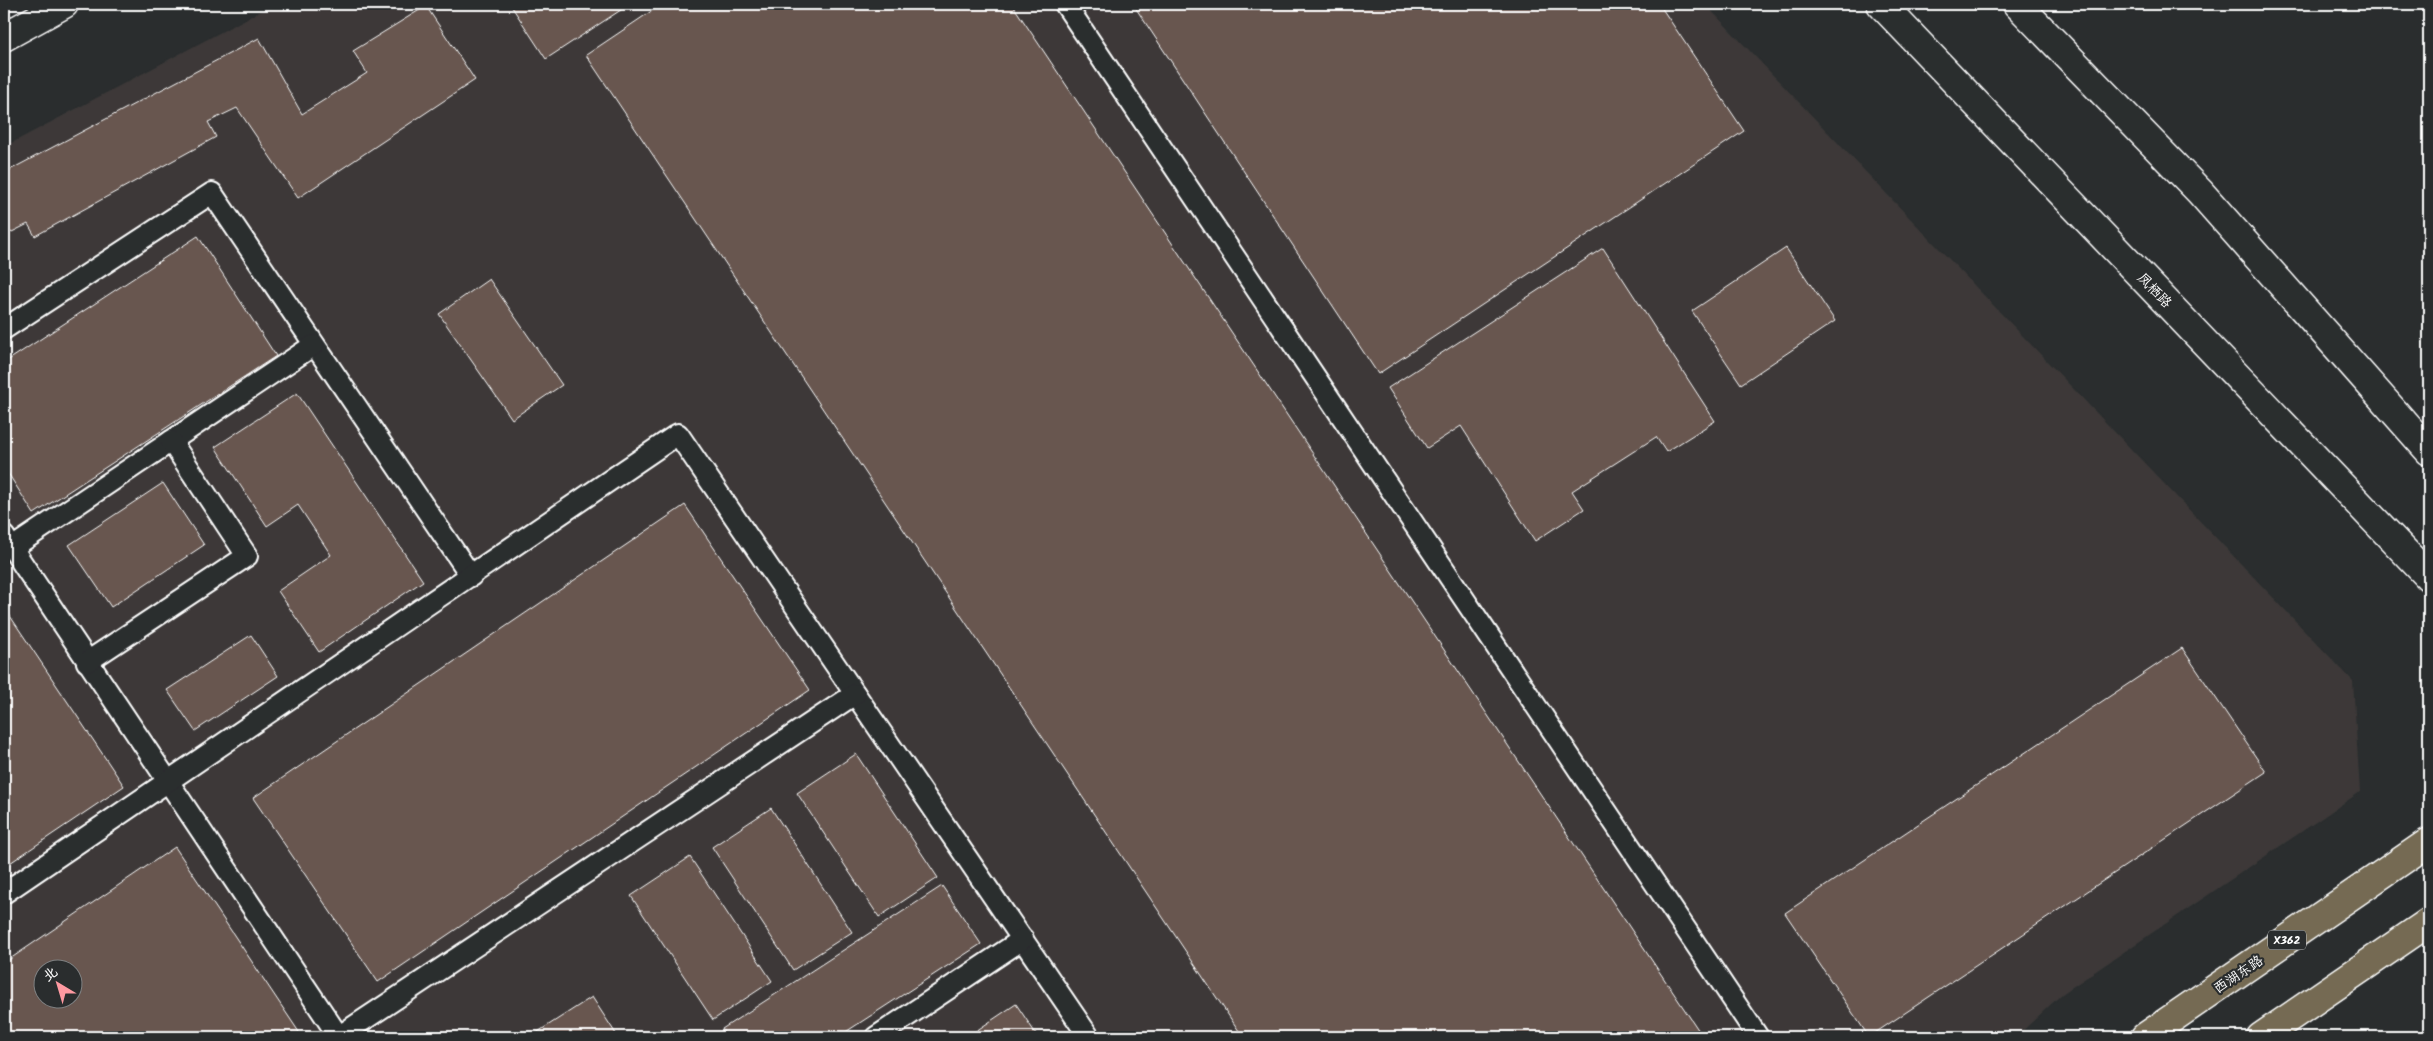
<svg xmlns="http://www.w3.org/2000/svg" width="2433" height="1041" font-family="Kalam,'LXGW WenKai TC',sans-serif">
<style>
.built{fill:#3c3938;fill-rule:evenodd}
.building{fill:#675650;stroke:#fff;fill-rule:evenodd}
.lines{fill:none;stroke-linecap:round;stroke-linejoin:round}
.lane-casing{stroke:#fff;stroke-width:24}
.secondary-casing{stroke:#fff;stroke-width:31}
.primary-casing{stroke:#fff;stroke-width:31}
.lane{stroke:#2a2d2e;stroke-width:20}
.secondary{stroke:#2a2d2e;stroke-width:28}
.primary{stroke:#746b52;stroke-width:28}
.labels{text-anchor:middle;stroke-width:4.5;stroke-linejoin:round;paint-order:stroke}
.shield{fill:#2a2d2e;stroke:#bfc0c0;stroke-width:1}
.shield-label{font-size:12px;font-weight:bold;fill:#fff}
.street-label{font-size:14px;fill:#fff;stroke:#2a2d2e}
</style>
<rect width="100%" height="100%" fill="#2a2d2e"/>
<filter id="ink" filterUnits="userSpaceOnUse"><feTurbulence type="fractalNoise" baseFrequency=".02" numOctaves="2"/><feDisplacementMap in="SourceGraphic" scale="10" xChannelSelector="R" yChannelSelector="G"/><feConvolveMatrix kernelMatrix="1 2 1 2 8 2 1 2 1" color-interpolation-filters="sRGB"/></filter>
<g filter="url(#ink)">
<path class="built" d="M274,4H1705L2353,681L2360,792L2062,994L2016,1037H4V147ZM42,968H72V998H42Z"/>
<g class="building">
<polygon points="510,4 630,4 546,59"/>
<polygon points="662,4 1012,4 1703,1037 1243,1037 586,55"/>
<polygon points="1133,4 1659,4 1744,131 1378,374"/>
<polygon points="426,6 475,80 298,198 237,108 208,122 216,137 35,236 28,224 4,236 4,173 259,38 302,114 367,73 353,51"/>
<polygon points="198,236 276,356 34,514 4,467 4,363"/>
<polygon points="1603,248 1715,421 1666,452 1656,437 1572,491 1584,509 1535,541 1461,426 1427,448 1388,388"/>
<polygon points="1786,248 1835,321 1741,384 1692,311"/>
<polygon points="489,279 562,385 512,419 439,314"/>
<polygon points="297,393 423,581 319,652 278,591 331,555 298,505 267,526 215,447"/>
<polygon points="163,483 204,545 111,607 69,545"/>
<polygon points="685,505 810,690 378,982 253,798"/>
<polygon points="4,607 124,786 4,867"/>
<polygon points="251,635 278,676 195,731 167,690"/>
<polygon points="2182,648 2266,772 1869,1037 1785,913"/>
<polygon points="856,754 938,878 879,917 797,793"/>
<polygon points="771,808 852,932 793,970 712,847"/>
<path d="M175,847L299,1032L292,1037H4V963ZM42,968H72V998H42Z"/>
<polygon points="690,857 772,981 713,1020 631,896"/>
<polygon points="942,886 981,944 838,1037 727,1037 722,1029"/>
<polygon points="592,997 618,1037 530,1037"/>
<polygon points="1016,1004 1038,1037 967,1037"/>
</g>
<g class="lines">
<g class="lane-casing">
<g id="lane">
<polyline points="1065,4 1758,1037"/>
<polyline points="4,329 212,193 471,576"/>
<polyline points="4,536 339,1037"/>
<polyline points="12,548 314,345"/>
<polyline points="87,662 247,556 171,441"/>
<polyline points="4,893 678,434 1089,1037"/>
<polyline points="338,1037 855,694"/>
<polyline points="876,1037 1023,939"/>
</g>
</g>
<g class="secondary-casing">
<g id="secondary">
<polyline points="1881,4 2429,577"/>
<polyline points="2017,4 2200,192 2429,451"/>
<polyline points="4,37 64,4"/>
</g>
</g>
<g class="primary-casing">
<g id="primary">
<polyline points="2145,1037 2429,842"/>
<polyline points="2261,1037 2429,922"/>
</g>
</g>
<use href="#lane" class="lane"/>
<use href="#secondary" class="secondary"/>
<use href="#primary" class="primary"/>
</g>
</g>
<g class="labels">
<rect class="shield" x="2268" y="930.5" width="38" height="19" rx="4"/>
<g class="shield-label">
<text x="2287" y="944">X362</text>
</g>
<g class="street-label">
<text transform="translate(2155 290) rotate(46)" y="5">凤栖路</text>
<text transform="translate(2238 974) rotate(-34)" y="5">西湖东路</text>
</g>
</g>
<rect width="2433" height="1041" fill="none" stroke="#2a2d2e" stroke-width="20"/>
<rect x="10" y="10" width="2413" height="1021" fill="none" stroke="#fff" stroke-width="2" filter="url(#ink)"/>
<g transform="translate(58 984) rotate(322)"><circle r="24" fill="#2a2d2e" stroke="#7f8182"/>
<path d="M0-4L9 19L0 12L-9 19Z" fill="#ff9aa2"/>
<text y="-8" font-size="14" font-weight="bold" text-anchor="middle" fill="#ffffff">北</text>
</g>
</svg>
